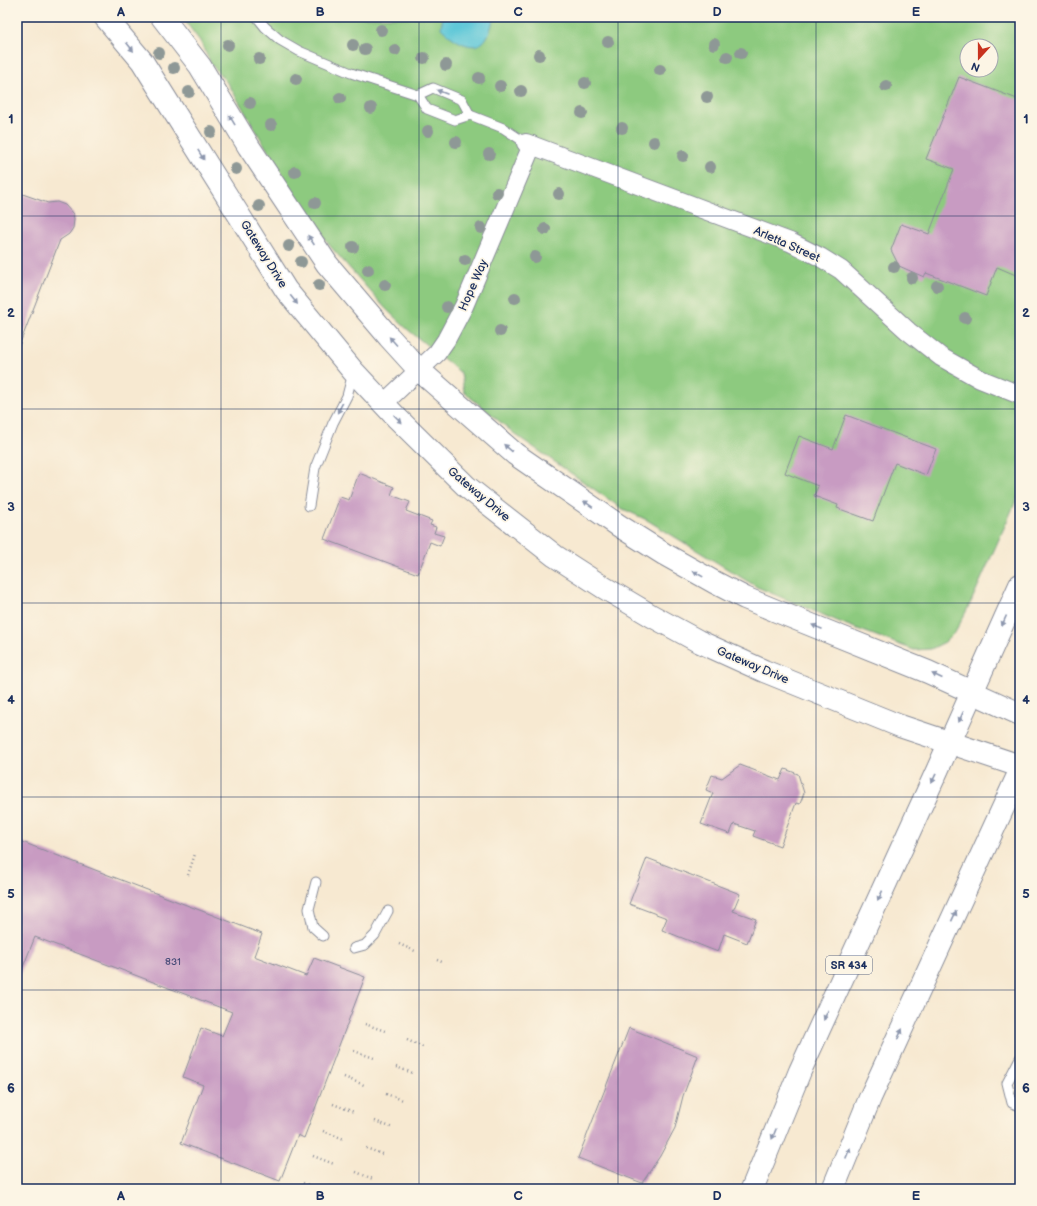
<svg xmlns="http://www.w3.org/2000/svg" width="1037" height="1206" font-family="'Balsamiq Sans',sans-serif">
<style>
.green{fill:#8dca7f;stroke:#547c6e;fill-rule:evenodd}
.water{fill:#5ec8d8;stroke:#3c7c9b}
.building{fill:#c89bc2}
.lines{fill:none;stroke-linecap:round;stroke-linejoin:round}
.service-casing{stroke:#898c98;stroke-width:11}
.minor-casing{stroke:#898c98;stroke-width:20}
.tertiary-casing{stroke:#898c98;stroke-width:24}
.primary-casing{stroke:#898c98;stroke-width:24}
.path{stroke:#898c98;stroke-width:2.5;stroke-dasharray:1 3;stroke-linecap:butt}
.service{stroke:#fff;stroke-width:9}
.minor{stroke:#fff;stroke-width:18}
.tertiary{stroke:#fff;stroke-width:22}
.primary{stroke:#fff;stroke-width:22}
.tree{fill:#8e9896}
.oneway{fill:#8d97ae}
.grid{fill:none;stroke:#1b2f5e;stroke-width:1;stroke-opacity:0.55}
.labels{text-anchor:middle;stroke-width:3.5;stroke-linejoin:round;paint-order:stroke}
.number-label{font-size:10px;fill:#464a77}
.shield{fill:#fcf5e5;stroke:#5e6a86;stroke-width:1}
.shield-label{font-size:11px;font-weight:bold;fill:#1b2f5e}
.street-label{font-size:12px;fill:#1b2f5e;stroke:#fcf5e5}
.neatline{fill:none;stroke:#1b2f5e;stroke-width:1.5}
.grid-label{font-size:13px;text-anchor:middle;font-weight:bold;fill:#1b2f5e}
</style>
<rect width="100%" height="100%" fill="#fcf5e5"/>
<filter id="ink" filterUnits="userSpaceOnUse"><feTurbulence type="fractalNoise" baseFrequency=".025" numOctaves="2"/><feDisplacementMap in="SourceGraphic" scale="8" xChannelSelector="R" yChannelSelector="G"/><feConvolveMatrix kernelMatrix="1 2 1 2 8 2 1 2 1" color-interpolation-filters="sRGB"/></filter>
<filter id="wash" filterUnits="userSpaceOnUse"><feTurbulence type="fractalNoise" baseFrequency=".012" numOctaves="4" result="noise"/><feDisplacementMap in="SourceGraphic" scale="16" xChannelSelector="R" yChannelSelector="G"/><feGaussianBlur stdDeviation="0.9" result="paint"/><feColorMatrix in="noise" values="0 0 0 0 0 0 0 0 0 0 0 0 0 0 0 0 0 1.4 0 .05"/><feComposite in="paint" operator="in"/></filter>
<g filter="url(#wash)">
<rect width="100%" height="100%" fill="#f7e9d1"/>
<path class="green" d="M182,17H1020V492L971,602L956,631L945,642L931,649L914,650L847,625L757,587L647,520L621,508L516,435L464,392L461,373L407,329L386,309L330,246L297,200L229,85L211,64L200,41ZM967,46H991V70H967Z"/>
<path class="water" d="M443,17H494C492,24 489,38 482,43C469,52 450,37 441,28Z"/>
<g id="blocks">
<g class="building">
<polygon points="959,77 1020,100 1020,270 1018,276 997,267 986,296 926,273 924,277 899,266 891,250 901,224 929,234 954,169 926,159"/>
<polygon points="17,192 48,203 57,202 65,205 73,214 74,219 73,228 69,234 60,240 17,351"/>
<polygon points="846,415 936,449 926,475 895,463 873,521 837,508 838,505 814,496 818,486 785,473 799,436 833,449"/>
<polygon points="359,473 394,487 391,495 410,502 406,511 432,521 430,525 436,527 434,533 444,536 440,546 430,542 418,574 324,539 340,497 349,500"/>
<polygon points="740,765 780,780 785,769 798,774 804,793 800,804 796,803 780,846 753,836 755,831 734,824 730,834 701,824 713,793 706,790 712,775 722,778"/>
<polygon points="17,840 262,934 254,956 306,976 314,958 365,977 304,1138 298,1135 280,1181 181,1143 203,1085 183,1077 201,1028 222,1036 232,1012 35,937 17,982"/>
<polygon points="647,858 740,894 733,911 756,919 747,943 724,934 718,952 662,930 667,918 629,904"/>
<polygon points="629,1028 698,1056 683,1096 675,1128 660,1156 642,1183 578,1158"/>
</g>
</g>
</g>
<g filter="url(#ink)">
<use href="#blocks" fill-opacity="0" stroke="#898c98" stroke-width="1"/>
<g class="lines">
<g class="service-casing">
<g id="service">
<polyline points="257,17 265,27 280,40 299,51 351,73 418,95"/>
<polyline points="470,115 462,100 433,88 418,95 427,109 455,120 470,115 503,128 526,143"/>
<polyline points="309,506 315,468 333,423 347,396 353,373"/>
<polyline points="316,882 309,909 313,927 323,936"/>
<polyline points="354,948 365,945 375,935 388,911"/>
<polyline points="1020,1058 1007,1083 1012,1103 1020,1106"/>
</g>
</g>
<g class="minor-casing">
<g id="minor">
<polyline points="526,143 790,242 820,257 841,270 908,331 941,357 980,379 1020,395"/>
<polyline points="383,404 437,353 446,340 464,306 532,145"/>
</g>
</g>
<g class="tertiary-casing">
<g id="tertiary">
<polyline points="105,17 142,61 286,290 353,371 397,418 467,487 555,556 603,587 652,616 698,641 764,671 900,726 1020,766"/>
<polyline points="162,17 200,66 249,147 327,264 389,337 419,370 515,454 618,525 664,554 714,582 745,598 779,612 928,672 1020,714"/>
</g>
</g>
<g class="primary-casing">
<g id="primary">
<polyline points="752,1189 800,1071 936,773 1020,585"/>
<polyline points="833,1189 870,1098 1020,771"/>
</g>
</g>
<g class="path">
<polyline points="188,875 195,854"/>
<polyline points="399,944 415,951"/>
<polyline points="437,960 442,962"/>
<polyline points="365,1024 385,1031"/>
<polyline points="407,1040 423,1047"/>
<polyline points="354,1051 374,1058"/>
<polyline points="396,1067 413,1073"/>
<polyline points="344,1077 364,1085"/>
<polyline points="386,1094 403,1100"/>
<polyline points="333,1104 354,1112"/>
<polyline points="375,1121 393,1128"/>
<polyline points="323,1131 344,1139"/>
<polyline points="366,1148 382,1154"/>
<polyline points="313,1156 334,1164"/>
<polyline points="356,1172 373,1179"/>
<polyline points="303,1183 319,1189"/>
</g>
<use href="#service" class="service"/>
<use href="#minor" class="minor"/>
<use href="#tertiary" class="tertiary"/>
<use href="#primary" class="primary"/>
</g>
<g class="tree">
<circle cx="381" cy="30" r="6"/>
<circle cx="608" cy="42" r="6"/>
<circle cx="714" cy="44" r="6"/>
<circle cx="228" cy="45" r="6"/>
<circle cx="353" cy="45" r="6"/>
<circle cx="365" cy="49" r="6"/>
<circle cx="395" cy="50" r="6"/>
<circle cx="159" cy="53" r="6"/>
<circle cx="741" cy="53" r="6"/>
<circle cx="539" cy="55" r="6"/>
<circle cx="727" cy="57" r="6"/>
<circle cx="424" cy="58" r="6"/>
<circle cx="259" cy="59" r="6"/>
<circle cx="446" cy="65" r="6"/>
<circle cx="174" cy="68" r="6"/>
<circle cx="660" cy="70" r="6"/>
<circle cx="479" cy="78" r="6"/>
<circle cx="296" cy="79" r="6"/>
<circle cx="585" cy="83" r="6"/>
<circle cx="500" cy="86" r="6"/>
<circle cx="886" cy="86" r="6"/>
<circle cx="521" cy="91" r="6"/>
<circle cx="189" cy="92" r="6"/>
<circle cx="707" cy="97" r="6"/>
<circle cx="340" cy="98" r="6"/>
<circle cx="250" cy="103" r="6"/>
<circle cx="371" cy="108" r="6"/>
<circle cx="582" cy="113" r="6"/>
<circle cx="271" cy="125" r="6"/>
<circle cx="622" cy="128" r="6"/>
<circle cx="428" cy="131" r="6"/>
<circle cx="211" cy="132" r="6"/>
<circle cx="456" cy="142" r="6"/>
<circle cx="654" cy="142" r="6"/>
<circle cx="489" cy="154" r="6"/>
<circle cx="683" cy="156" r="6"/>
<circle cx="710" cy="167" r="6"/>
<circle cx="236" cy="169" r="6"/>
<circle cx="295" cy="172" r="6"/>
<circle cx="497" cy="193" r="6"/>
<circle cx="559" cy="194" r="6"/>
<circle cx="315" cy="203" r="6"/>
<circle cx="259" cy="206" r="6"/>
<circle cx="481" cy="228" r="6"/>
<circle cx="545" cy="229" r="6"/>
<circle cx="289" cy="246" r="6"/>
<circle cx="353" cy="247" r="6"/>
<circle cx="535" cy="257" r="6"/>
<circle cx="465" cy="260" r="6"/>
<circle cx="301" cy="262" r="6"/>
<circle cx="894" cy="267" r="6"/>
<circle cx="368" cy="270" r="6"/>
<circle cx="912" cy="278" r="6"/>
<circle cx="319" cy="285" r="6"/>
<circle cx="385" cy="285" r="6"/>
<circle cx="937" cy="286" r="6"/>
<circle cx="515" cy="298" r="6"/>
<circle cx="447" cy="307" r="6"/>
<circle cx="965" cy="318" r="6"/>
<circle cx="500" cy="331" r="6"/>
</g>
<defs><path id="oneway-solid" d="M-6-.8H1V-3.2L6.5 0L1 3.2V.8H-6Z"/></defs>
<g class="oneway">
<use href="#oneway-solid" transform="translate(130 47) rotate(51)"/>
<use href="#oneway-solid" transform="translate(442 92) rotate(-159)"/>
<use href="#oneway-solid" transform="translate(232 120) rotate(-121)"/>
<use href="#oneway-solid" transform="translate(201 155) rotate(58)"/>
<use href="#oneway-solid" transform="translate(311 240) rotate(-124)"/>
<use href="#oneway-solid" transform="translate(294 300) rotate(51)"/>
<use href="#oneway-solid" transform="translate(393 341) rotate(-132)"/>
<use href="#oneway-solid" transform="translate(340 408) rotate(118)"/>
<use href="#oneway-solid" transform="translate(398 419) rotate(45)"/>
<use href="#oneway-solid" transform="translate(508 448) rotate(-139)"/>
<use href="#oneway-solid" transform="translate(588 504) rotate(-145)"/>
<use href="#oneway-solid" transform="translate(698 574) rotate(-151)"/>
<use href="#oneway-solid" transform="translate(1004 621) rotate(114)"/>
<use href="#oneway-solid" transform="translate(817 627) rotate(-158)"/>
<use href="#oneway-solid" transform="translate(937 676) rotate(-155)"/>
<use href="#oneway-solid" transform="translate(961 717) rotate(114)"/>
<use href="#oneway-solid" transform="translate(934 778) rotate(115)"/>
<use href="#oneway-solid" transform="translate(880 896) rotate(115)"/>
<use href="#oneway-solid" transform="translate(954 916) rotate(-65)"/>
<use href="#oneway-solid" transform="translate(826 1015) rotate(115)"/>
<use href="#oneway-solid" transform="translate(900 1034) rotate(-65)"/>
<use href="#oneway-solid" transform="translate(774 1134) rotate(112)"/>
<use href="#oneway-solid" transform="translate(848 1153) rotate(-68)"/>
</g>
</g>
<path class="grid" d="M221,17V1189M419,17V1189M618,17V1189M816,17V1189M17,216H1020M17,409H1020M17,603H1020M17,797H1020M17,990H1020"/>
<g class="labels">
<g class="number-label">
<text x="173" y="965">831</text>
</g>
<rect class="shield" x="826" y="956" width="46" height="18" rx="3"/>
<g class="shield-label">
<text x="849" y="969">SR 434</text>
</g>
<g class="street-label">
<text transform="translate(787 244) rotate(24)" y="4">Arletta Street</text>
<text transform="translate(264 254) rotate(58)" y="4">Gateway Drive</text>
<text transform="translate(473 285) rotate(-66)" y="4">Hope Way</text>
<text transform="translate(479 494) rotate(40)" y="4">Gateway Drive</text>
<text transform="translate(753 665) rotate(23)" y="4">Gateway Drive</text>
</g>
</g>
<rect width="1037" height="1206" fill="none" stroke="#fcf5e5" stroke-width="44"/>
<g transform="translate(979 58) rotate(201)"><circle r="19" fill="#fcf5e5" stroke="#a2a6af"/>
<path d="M0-3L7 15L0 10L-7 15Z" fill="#c8321e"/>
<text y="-6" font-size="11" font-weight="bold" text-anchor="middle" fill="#1b2f5e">N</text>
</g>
<rect x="22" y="22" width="993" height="1162" class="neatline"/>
<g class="grid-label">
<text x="121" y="16">A</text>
<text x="320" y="16">B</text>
<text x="518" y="16">C</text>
<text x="717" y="16">D</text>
<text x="916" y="16">E</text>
<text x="11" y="123">1</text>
<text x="1026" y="123">1</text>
<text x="11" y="317">2</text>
<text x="1026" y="317">2</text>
<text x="11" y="511">3</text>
<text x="1026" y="511">3</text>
<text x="11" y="704">4</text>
<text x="1026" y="704">4</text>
<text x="11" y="898">5</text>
<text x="1026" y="898">5</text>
<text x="11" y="1092">6</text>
<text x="1026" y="1092">6</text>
<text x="121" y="1200">A</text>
<text x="320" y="1200">B</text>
<text x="518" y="1200">C</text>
<text x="717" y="1200">D</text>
<text x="916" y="1200">E</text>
</g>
</svg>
